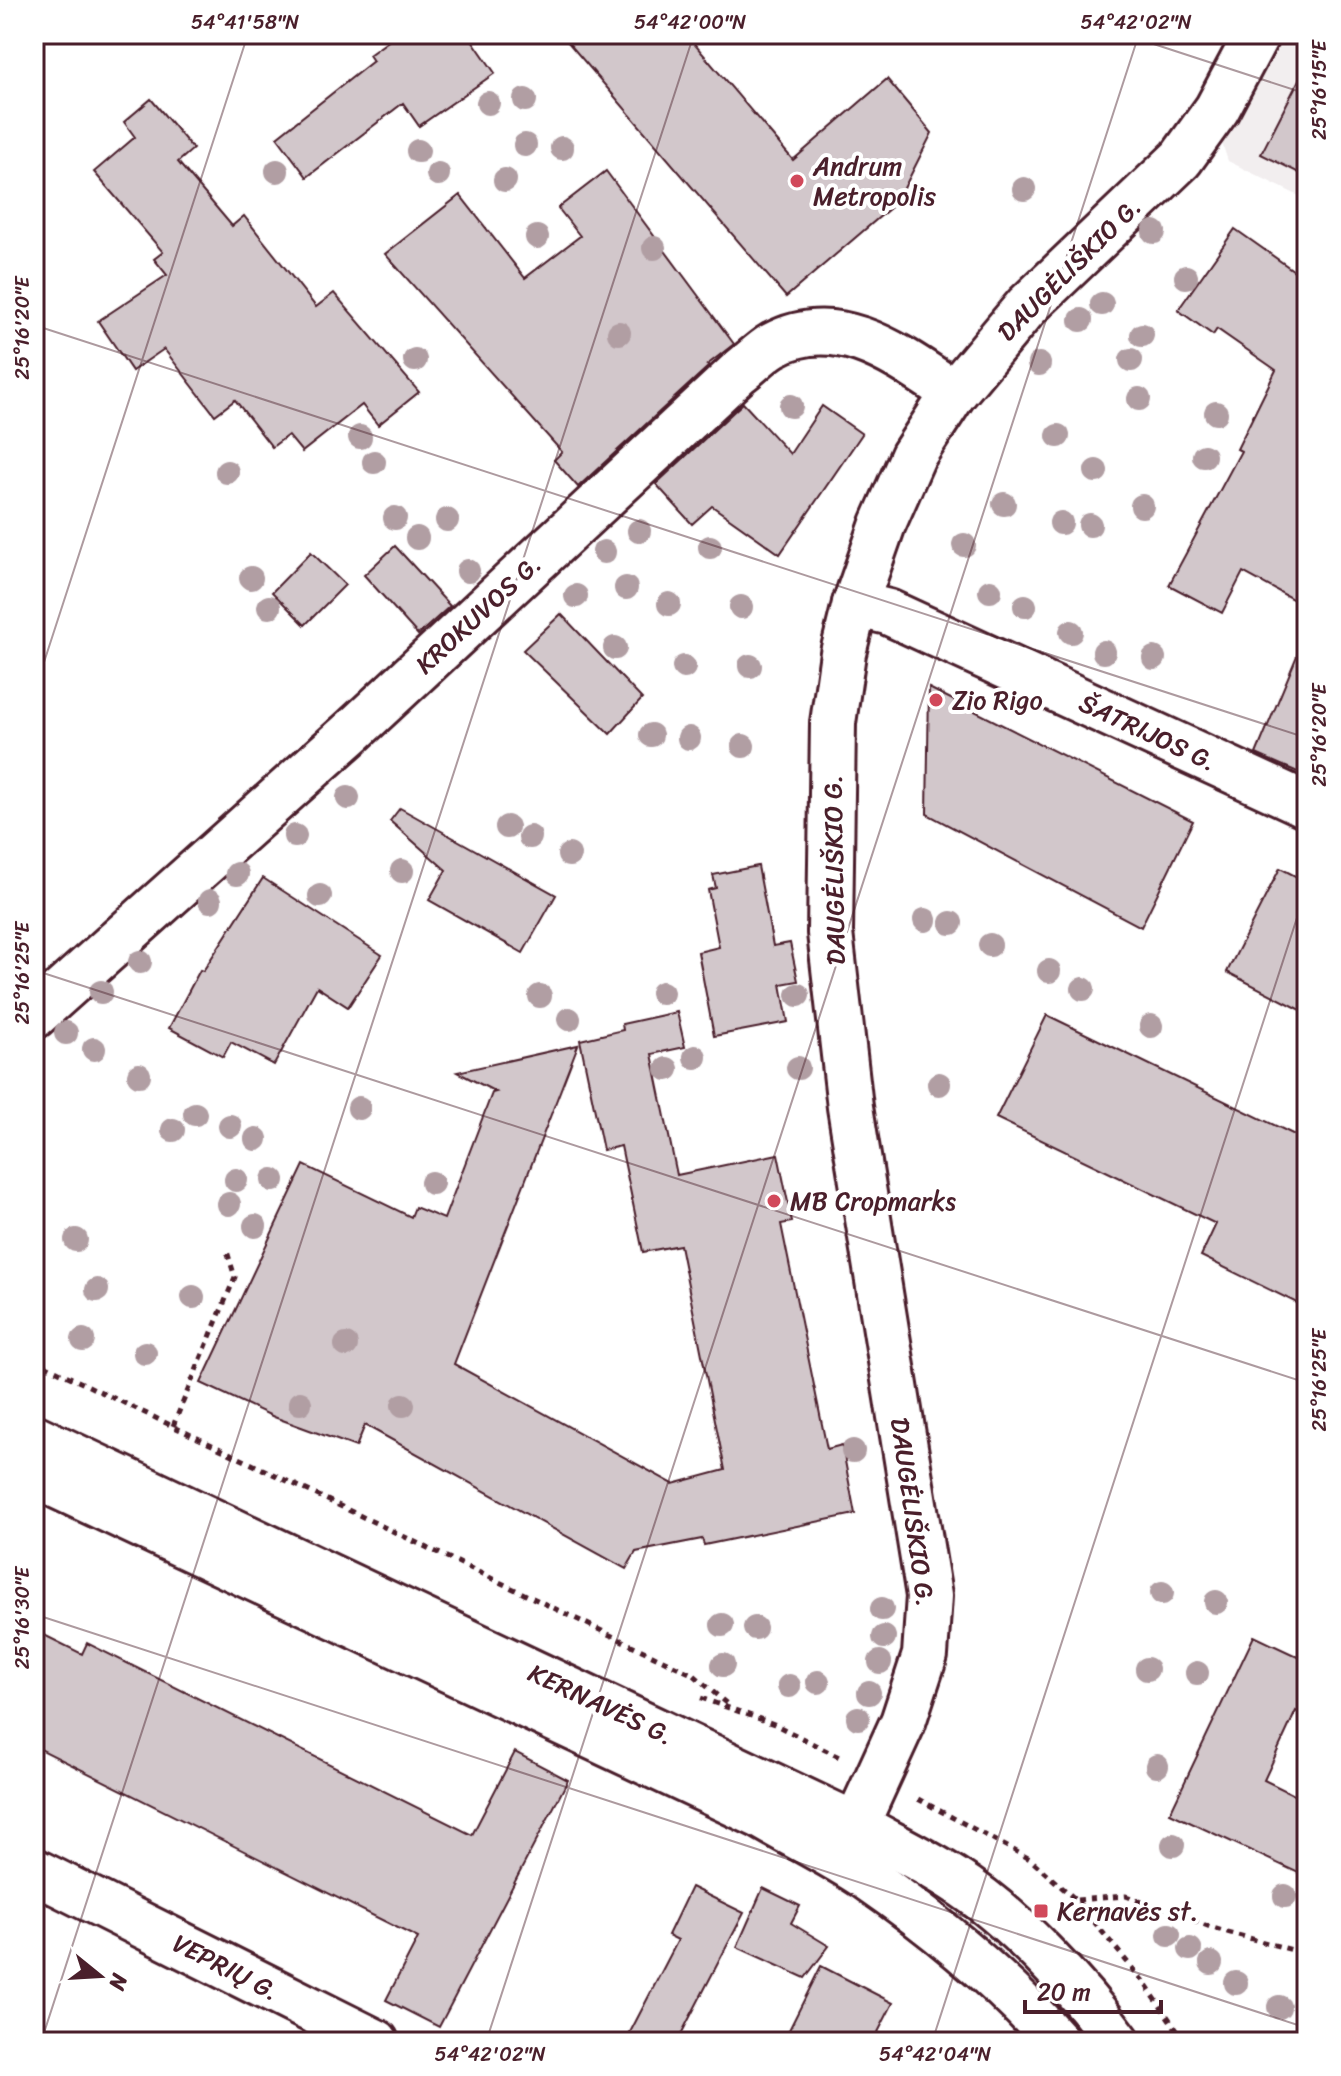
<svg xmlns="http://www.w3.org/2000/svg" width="1341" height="2076" font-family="Sriracha,sans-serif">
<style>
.built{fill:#f2eeef}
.building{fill:#d2c7cb;stroke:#4a1f2b;stroke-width:2}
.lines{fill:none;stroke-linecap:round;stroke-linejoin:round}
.minor-casing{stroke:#4a1f2b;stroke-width:50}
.path{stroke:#4a1f2b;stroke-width:5;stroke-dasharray:6 6;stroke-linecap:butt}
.minor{stroke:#fff;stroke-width:44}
.tree{fill:#b19ea3}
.ticks{fill:none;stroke:#4a1f2b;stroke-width:2;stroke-opacity:0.45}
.poi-dot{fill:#d1495b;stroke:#fff;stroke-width:3}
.labels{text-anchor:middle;stroke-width:8;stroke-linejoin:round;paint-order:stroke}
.poi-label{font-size:26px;fill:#4a1f2b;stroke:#fff;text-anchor:start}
.street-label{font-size:26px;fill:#4a1f2b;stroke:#fff}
.neatline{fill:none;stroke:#4a1f2b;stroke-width:3}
.ticks-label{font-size:20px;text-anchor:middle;fill:#4a1f2b}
</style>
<rect width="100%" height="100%" fill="#fff"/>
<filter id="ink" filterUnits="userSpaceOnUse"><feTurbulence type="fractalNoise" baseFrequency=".0125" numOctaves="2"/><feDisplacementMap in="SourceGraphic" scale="16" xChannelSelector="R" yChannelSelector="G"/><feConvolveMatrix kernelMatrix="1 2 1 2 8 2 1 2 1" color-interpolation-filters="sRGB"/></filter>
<g filter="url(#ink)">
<polygon class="built" points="1278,34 1307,34 1307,200 1228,161 1220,137"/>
<g class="building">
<polygon points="398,34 468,34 495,73 419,126 403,103 307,177 277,137 373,61 369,55"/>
<polygon points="561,34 686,34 793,160 887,79 932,133 897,202 786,297"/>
<polygon points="1307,64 1307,177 1261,154"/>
<polygon points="151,99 193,149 178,162 232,226 244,216 316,307 334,293 419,392 378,425 362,405 302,452 288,435 272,447 235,400 215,415 164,349 132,371 98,321 167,275 154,259 163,252 94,172 135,137 124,122"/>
<polygon points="606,171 734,344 707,365 709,366 578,487 554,460 562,452 385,254 460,195 525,278 580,236 558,208"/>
<polygon points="1235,229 1307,280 1307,607 1243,572 1222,613 1169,585 1241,451 1237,449 1276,370 1217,329 1213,335 1178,310"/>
<polygon points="743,403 790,454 822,406 862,434 780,554 712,506 692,524 656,484"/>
<polygon points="395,546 450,606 418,635 364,575"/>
<polygon points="311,552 345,585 305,625 272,592"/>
<polygon points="561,614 642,699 610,734 523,650"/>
<polygon points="1306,634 1307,634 1307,776 1256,754"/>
<polygon points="929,688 1193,821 1141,927 927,814"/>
<polygon points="400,808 556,895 523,953 429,900 446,870 390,821"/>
<polygon points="758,866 773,946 790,943 798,981 781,984 788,1022 714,1036 698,952 719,947 708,890 716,888 713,875"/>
<polygon points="1280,868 1307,882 1307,1013 1227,972"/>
<polygon points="263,878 382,955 348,1007 317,987 274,1065 231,1042 223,1057 169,1028 200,970 203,971"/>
<polygon points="677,1012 685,1047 652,1054 677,1175 778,1154 792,1222 781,1224 827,1449 842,1445 855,1514 704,1545 702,1539 636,1552 626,1569 365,1425 356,1447 274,1417 201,1383 304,1165 411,1217 415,1207 444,1219 492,1093 496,1092 457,1072 578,1045 454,1364 673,1484 725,1470 680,1245 643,1252 621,1146 603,1150 580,1040 623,1030 622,1024"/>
<polygon points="1047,1015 1307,1141 1307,1308 1201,1256 1216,1224 996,1118"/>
<polygon points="34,1630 82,1654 87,1643 472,1835 515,1752 568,1780 439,2027 386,2000 418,1938 34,1746"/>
<polygon points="1254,1636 1307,1661 1307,1717 1296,1711 1264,1780 1307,1801 1307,1877 1170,1813"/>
<polygon points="691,1887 744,1913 677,2042 625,2042 678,1940 668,1935"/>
<polygon points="763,1888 800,1906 791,1923 829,1946 805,1978 737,1947"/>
<polygon points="821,1966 893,2003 873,2042 783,2042"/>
</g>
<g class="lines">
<g class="minor-casing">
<g id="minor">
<polyline points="855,604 888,612 1307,805"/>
<path d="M34,1016L354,730L739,372C750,364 761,352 773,345C839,309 901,358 954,393"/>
<path d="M34,1437L856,1825C888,1843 922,1859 953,1879C1012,1916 1077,1986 1118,2042"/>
<path d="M34,1475L759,1815C794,1836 832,1854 866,1877C934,1924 1002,1980 1057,2042"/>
<polyline points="856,1825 903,1722 925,1655 929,1596 850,1107 830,933 833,723 843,653 855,604 883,524 913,456 954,393 1027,306 1181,159 1217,109 1257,34"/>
<polyline points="34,1871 376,2042"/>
</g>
</g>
<g class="path">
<polyline points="34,1360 694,1675 728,1705"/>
<polyline points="173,1426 235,1277 226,1248"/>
<polyline points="701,1698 774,1724 839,1757"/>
<polyline points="918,1799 1030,1859 1076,1900 1143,1981 1185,2042"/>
<polyline points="1077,1900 1126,1896 1216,1929 1307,1954"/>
</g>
<use href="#minor" class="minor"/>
</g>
<g class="tree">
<circle cx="525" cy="100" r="12"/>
<circle cx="488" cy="103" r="12"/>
<circle cx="525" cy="145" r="12"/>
<circle cx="562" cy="148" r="12"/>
<circle cx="418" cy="151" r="12"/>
<circle cx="277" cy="171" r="12"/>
<circle cx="438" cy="174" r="12"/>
<circle cx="505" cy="180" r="12"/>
<circle cx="1024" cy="189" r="12"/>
<circle cx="1154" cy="232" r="12"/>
<circle cx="537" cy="237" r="12"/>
<circle cx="654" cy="248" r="12"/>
<circle cx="1186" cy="277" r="12"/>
<circle cx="1102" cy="304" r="12"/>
<circle cx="1081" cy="320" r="12"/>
<circle cx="619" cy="333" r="12"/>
<circle cx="1142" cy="335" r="12"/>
<circle cx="415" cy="360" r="12"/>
<circle cx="1131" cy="360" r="12"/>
<circle cx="1039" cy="364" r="12"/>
<circle cx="1139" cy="399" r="12"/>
<circle cx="791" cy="406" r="12"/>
<circle cx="1216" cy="413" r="12"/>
<circle cx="1058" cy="436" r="12"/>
<circle cx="360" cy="437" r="12"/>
<circle cx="1204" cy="456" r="12"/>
<circle cx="374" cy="462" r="12"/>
<circle cx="1096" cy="471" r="12"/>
<circle cx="227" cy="472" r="12"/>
<circle cx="1004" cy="504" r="12"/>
<circle cx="1142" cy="506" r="12"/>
<circle cx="395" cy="518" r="12"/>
<circle cx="447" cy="520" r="12"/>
<circle cx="1061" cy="523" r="12"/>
<circle cx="1090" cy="525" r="12"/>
<circle cx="639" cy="531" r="12"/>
<circle cx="417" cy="538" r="12"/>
<circle cx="964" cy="545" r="12"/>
<circle cx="710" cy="547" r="12"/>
<circle cx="604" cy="552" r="12"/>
<circle cx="468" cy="571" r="12"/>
<circle cx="251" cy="578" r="12"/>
<circle cx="626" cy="588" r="12"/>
<circle cx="990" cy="591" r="12"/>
<circle cx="576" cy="596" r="12"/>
<circle cx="669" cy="604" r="12"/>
<circle cx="1025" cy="606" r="12"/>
<circle cx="269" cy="607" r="12"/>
<circle cx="741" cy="607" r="12"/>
<circle cx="1071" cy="632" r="12"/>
<circle cx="615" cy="648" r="12"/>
<circle cx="1104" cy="652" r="12"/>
<circle cx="1154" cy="658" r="12"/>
<circle cx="750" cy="666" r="12"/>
<circle cx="684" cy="667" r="12"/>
<circle cx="651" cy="735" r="12"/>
<circle cx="689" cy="738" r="12"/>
<circle cx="743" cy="746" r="12"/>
<circle cx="348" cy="798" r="12"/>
<circle cx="507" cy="827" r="12"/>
<circle cx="295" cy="836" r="12"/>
<circle cx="530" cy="837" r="12"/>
<circle cx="569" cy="855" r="12"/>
<circle cx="402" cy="871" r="12"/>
<circle cx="237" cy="874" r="12"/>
<circle cx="320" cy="896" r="12"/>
<circle cx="210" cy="901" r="12"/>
<circle cx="925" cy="920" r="12"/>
<circle cx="951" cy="923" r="12"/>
<circle cx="990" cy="945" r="12"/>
<circle cx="140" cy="962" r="12"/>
<circle cx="1049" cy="971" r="12"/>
<circle cx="1083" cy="989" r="12"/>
<circle cx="101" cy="992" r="12"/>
<circle cx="662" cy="993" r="12"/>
<circle cx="798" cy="995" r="12"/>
<circle cx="540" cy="996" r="12"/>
<circle cx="569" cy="1019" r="12"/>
<circle cx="1151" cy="1026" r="12"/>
<circle cx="66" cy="1033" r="12"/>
<circle cx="94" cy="1049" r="12"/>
<circle cx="695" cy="1057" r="12"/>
<circle cx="798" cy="1068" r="12"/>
<circle cx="667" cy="1069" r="12"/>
<circle cx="139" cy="1075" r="12"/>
<circle cx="939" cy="1084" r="12"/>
<circle cx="359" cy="1108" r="12"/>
<circle cx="195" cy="1114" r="12"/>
<circle cx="230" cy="1126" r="12"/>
<circle cx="173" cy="1130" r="12"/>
<circle cx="256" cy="1139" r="12"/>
<circle cx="236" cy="1180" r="12"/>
<circle cx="273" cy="1180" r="12"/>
<circle cx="432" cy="1183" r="12"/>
<circle cx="229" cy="1204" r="12"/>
<circle cx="255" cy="1226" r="12"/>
<circle cx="76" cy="1240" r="12"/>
<circle cx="97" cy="1290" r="12"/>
<circle cx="193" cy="1297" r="12"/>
<circle cx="83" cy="1340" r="12"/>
<circle cx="346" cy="1345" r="12"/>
<circle cx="145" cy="1353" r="12"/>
<circle cx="300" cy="1403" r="12"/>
<circle cx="403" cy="1405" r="12"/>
<circle cx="853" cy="1451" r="12"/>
<circle cx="1162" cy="1593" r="12"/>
<circle cx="1216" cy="1602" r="12"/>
<circle cx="882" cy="1609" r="12"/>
<circle cx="722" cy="1625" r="12"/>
<circle cx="755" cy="1628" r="12"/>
<circle cx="884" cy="1637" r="12"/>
<circle cx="880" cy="1662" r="12"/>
<circle cx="723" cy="1665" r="12"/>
<circle cx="1147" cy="1669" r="12"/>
<circle cx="1197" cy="1673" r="12"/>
<circle cx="818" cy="1682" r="12"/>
<circle cx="789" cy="1686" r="12"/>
<circle cx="869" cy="1693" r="12"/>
<circle cx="858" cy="1718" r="12"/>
<circle cx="1157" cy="1766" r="12"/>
<circle cx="1173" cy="1845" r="12"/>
<circle cx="1285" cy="1896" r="12"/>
<circle cx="1169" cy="1935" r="12"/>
<circle cx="1190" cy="1949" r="12"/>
<circle cx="1211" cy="1963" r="12"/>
<circle cx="1236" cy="1983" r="12"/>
<circle cx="1279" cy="2007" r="12"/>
</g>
</g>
<path class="ticks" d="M1123,34L1307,94M34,325L1307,738M34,693L248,34M34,970L1307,1383M34,1614L1307,2028M41,2042L694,34M486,2042L1139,34M932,2042L1307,887"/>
<g class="poi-dot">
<circle cx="797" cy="181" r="8"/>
<circle cx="936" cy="700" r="8"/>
<circle cx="774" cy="1201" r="8"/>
<rect x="1033" y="1903" width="16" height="16" rx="4"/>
</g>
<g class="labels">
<g class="poi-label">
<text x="813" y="175">Andrum<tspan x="813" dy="30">Metropolis</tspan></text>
<text x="952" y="709">Zio Rigo</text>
<text x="790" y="1210">MB Cropmarks</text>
<text x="1057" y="1920">Kernavės st.</text>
</g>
<g class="street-label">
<text transform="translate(1069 269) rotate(-45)" y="9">DAUGĖLIŠKIO G.</text>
<text transform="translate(478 614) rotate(-43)" y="9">KROKUVOS G.</text>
<text transform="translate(1148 732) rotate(25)" y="9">ŠATRIJOS G.</text>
<text transform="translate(834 870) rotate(-91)" y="9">DAUGĖLIŠKIO G.</text>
<text transform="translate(913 1512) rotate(82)" y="9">DAUGĖLIŠKIO G.</text>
<text transform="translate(601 1704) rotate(25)" y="9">KERNAVĖS G.</text>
<text transform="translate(226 1967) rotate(27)" y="9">VEPRIŲ G.</text>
</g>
</g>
<rect width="1341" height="2076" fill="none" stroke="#fff" stroke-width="88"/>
<g transform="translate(100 1976) rotate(108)" stroke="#ffffff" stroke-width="6" paint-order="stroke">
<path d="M0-6L14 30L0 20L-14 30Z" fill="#4a1f2b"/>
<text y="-12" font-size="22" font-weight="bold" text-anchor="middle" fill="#4a1f2b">N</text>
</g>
<path d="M1025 2000v12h136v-12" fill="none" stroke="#4a1f2b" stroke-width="4"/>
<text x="1037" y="2000" font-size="24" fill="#4a1f2b" stroke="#ffffff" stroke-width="6" paint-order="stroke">20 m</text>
<rect x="44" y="44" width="1253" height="1988" class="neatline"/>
<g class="ticks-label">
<text x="245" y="29">54°41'58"N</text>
<text x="690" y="29">54°42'00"N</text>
<text x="1136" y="29">54°42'02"N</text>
<text transform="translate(1319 90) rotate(-90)" y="7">25°16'15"E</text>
<text transform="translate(22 328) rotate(-90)" y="7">25°16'20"E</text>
<text transform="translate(1319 735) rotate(-90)" y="7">25°16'20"E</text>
<text transform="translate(22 973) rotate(-90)" y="7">25°16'25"E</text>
<text transform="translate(1319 1380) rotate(-90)" y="7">25°16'25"E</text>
<text transform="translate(22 1618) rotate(-90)" y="7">25°16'30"E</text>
<text x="490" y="2061">54°42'02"N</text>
<text x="935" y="2061">54°42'04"N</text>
</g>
</svg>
